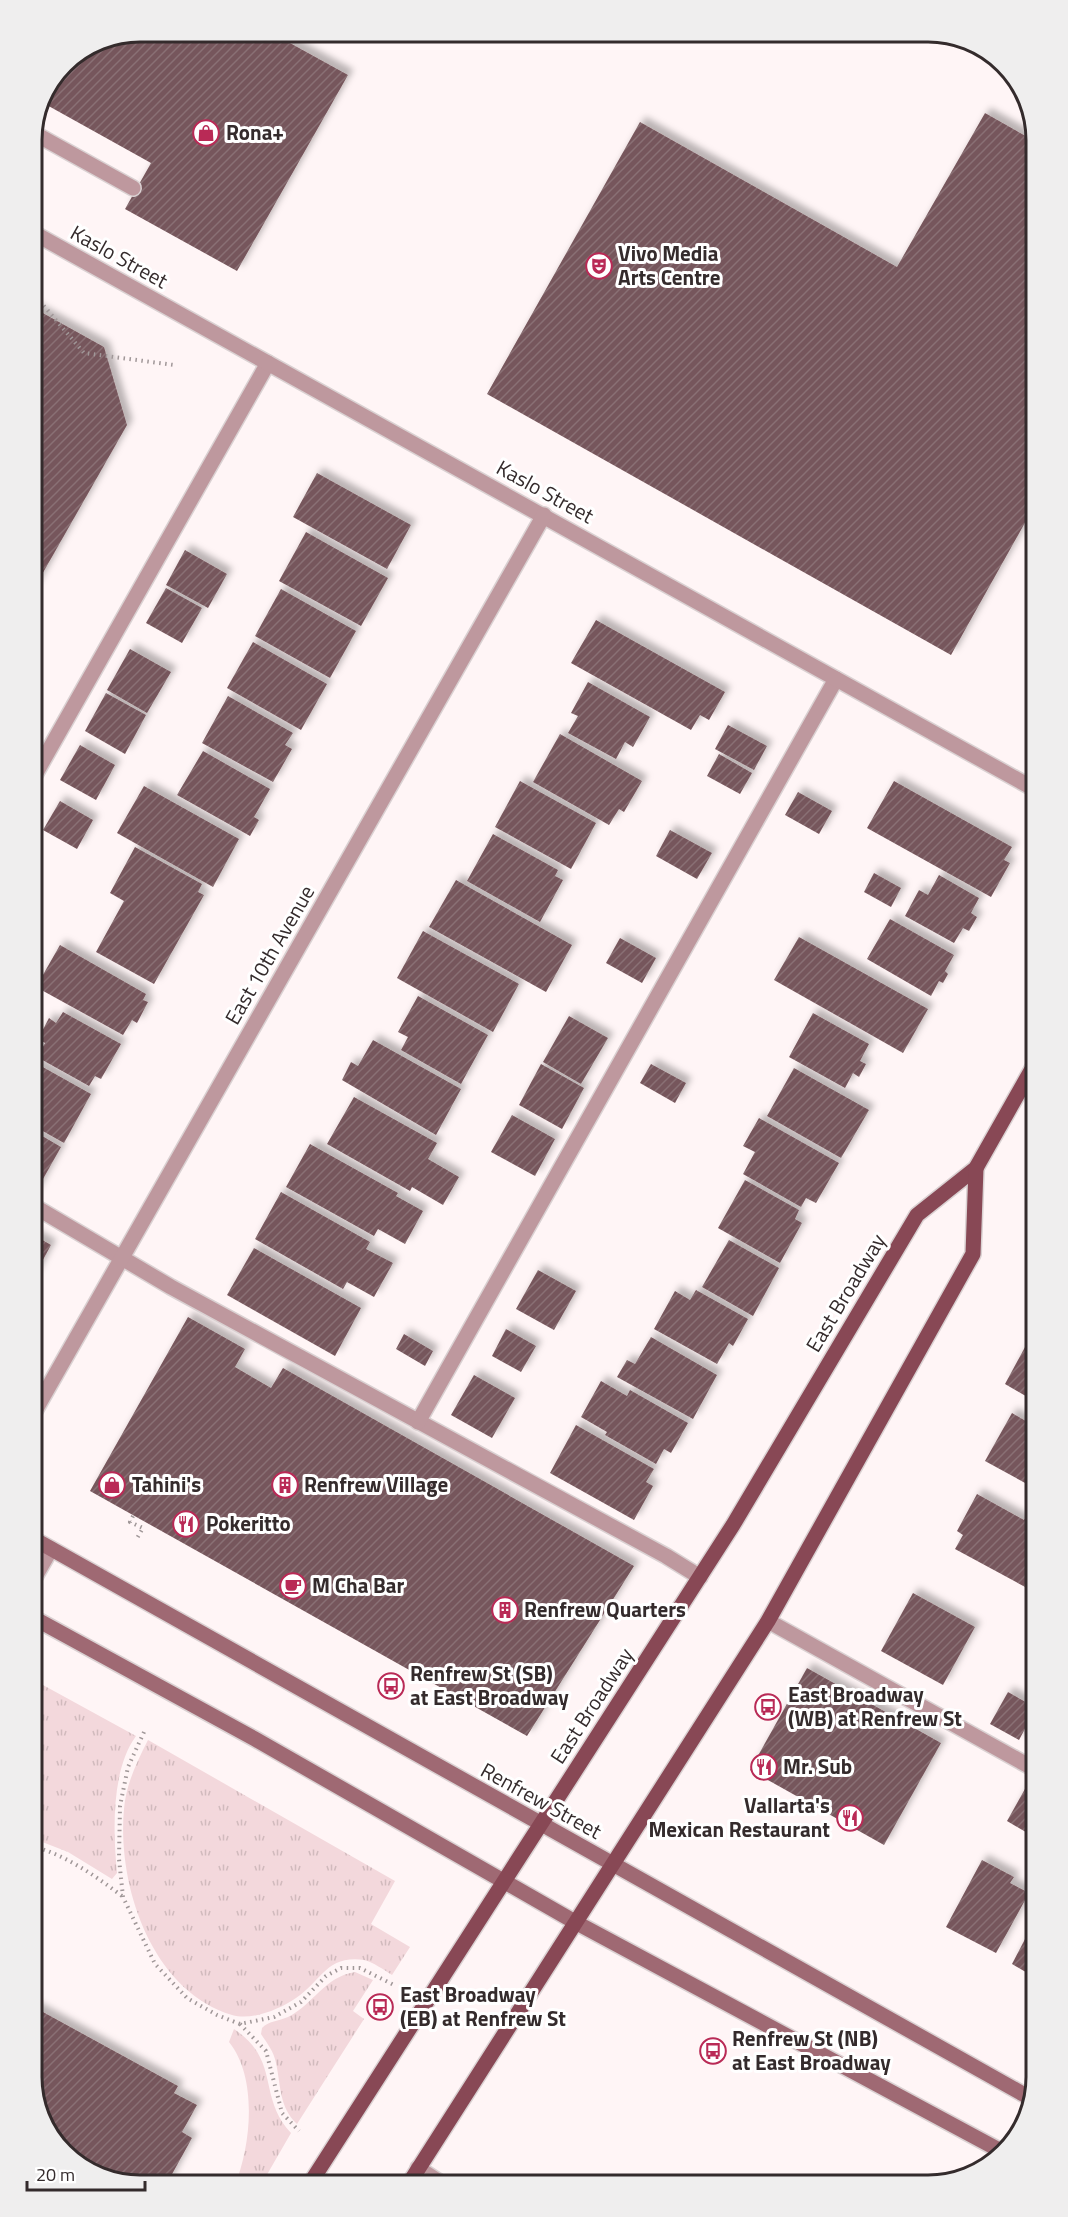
<svg xmlns="http://www.w3.org/2000/svg" width="1068" height="2217" font-family="'Titillium Web',sans-serif">
<style>
.grass{fill:url(#grass-tufts)}
.building{fill:url(#building-hatch);filter:url(#shadow)}
.lines{fill:none;stroke-linecap:round;stroke-linejoin:round}
.lane-casing{stroke:#dad1d2;stroke-width:18}
.street-casing{stroke:#dad1d2;stroke-width:18}
.secondary-casing{stroke:#dad1d2;stroke-width:18}
.primary-casing{stroke:#dad1d2;stroke-width:18}
.path{stroke:#a09798;stroke-width:4;stroke-dasharray:1.5 4.5;stroke-linecap:butt}
.lane{stroke:#be989e;stroke-width:15}
.street{stroke:#be989e;stroke-width:15}
.secondary{stroke:#9f6973;stroke-width:15}
.primary{stroke:#884855;stroke-width:15}
.labels{text-anchor:middle;stroke-width:6;stroke-linejoin:round;paint-order:stroke}
.poi-label{font-size:21px;font-weight:bold;fill:#342b2c;stroke:#fff;text-anchor:start}
.street-label{font-size:21px;fill:#342b2c;stroke:#fff}
.rim{fill:none;stroke:#342b2c;stroke-width:3}
</style>
<defs>
<pattern id="grass-tufts" width="24" height="20" patternUnits="userSpaceOnUse" patternTransform="scale(1.5)"><rect width="24" height="20" fill="#f3d8dc"/><path d="M3 7l-1-3M5 7V3M7 7l1-3M15 17l-1-3M17 17v-4M19 17l1-3" fill="none" stroke="#d1babd"/></pattern>
<pattern id="building-hatch" width="6" height="6" patternUnits="userSpaceOnUse" patternTransform="scale(1.5)"><rect width="6" height="6" fill="#76565b"/><path d="M-1 1l2-2M0 6l6-6M5 7l2-2" fill="none" stroke="#897074"/></pattern>
<filter id="shadow"><feDropShadow dx="5.5" dy="-5.5" stdDeviation="3" flood-color="#0004"/></filter>
</defs>
<rect width="100%" height="100%" fill="#fff5f6"/>
<g class="grass">
<path d="M32,1679L136,1736C111,1770 113,1832 117,1873L112,1879L68,1852L32,1838Z"/>
<path d="M148,1740L395,1881L371,1924L410,1947L392,1975C384,1970 373,1962 364,1960C326,1955 322,1981 296,1998C280,2009 252,2021 232,2015C151,1990 117,1885 124,1809C126,1784 137,1762 148,1740Z"/>
<path d="M355,1972L373,1980L353,2011L364,2019L297,2124C279,2107 281,2086 276,2063C274,2052 267,2043 261,2034L262,2028C268,2021 279,2021 288,2017C314,2004 324,1977 355,1972Z"/>
<path d="M234,2029C281,2060 257,2097 291,2133L261,2185H235C251,2145 258,2078 229,2042Z"/>
</g>
<g class="building">
<polygon points="140,32 270,32 348,75 237,271 125,209 151,163 45,104 64,63 99,40"/>
<polygon points="985,113 1036,142 1036,503 951,655 487,394 640,122 897,267"/>
<polygon points="32,307 104,347 127,425 32,592"/>
<polygon points="317,473 411,525 387,569 293,517"/>
<polygon points="306,532 388,578 361,626 279,581"/>
<polygon points="185,550 227,574 208,608 166,585"/>
<polygon points="166,588 202,608 182,643 146,623"/>
<polygon points="281,589 356,631 330,678 255,636"/>
<polygon points="596,620 725,692 709,720 700,715 691,730 571,663"/>
<polygon points="253,642 327,684 301,730 227,688"/>
<polygon points="130,649 171,672 147,713 107,690"/>
<polygon points="588,682 650,717 633,747 625,742 616,759 568,733 578,716 571,713"/>
<polygon points="106,693 146,715 125,754 85,731"/>
<polygon points="228,696 293,733 285,745 292,749 273,782 202,743"/>
<polygon points="728,725 767,746 754,770 715,749"/>
<polygon points="560,734 642,781 624,812 619,809 609,825 533,782"/>
<polygon points="80,745 115,765 96,800 60,780"/>
<polygon points="203,751 270,789 254,817 259,820 250,836 177,795"/>
<polygon points="719,754 752,773 740,794 707,776"/>
<polygon points="520,781 596,823 571,869 495,827"/>
<polygon points="894,781 1012,847 1004,860 1010,863 991,897 867,828"/>
<polygon points="144,786 239,839 213,887 117,833"/>
<polygon points="798,792 832,811 819,834 785,815"/>
<polygon points="60,801 93,820 77,849 43,830"/>
<polygon points="670,830 712,853 697,879 656,856"/>
<polygon points="493,834 558,870 555,876 563,880 540,922 467,881"/>
<polygon points="135,847 202,884 198,892 204,895 154,984 96,952 124,901 110,893"/>
<polygon points="874,873 901,888 891,907 864,892"/>
<polygon points="939,875 979,898 971,913 977,917 969,931 963,928 954,943 905,916 919,890 928,895"/>
<polygon points="456,880 572,945 546,992 429,927"/>
<polygon points="890,919 954,955 945,971 948,974 943,983 939,981 931,996 867,959"/>
<polygon points="423,931 519,984 493,1032 397,978"/>
<polygon points="799,937 928,1009 903,1053 774,980"/>
<polygon points="620,938 656,958 642,983 606,963"/>
<polygon points="60,945 146,994 143,1000 148,1002 137,1023 132,1020 123,1035 36,987"/>
<polygon points="418,996 488,1035 461,1084 401,1050 408,1037 398,1032"/>
<polygon points="63,1012 121,1044 101,1079 95,1076 89,1086 37,1057 45,1043 38,1039 49,1018 56,1023"/>
<polygon points="813,1013 869,1044 860,1061 866,1064 859,1077 853,1073 845,1088 789,1057"/>
<polygon points="569,1016 608,1038 581,1084 543,1062"/>
<polygon points="373,1040 461,1089 436,1135 342,1080 351,1062 358,1066"/>
<polygon points="32,1061 91,1094 64,1143 32,1125"/>
<polygon points="541,1064 584,1088 562,1129 519,1105"/>
<polygon points="651,1064 686,1083 675,1103 640,1083"/>
<polygon points="794,1068 869,1110 841,1158 767,1116"/>
<polygon points="354,1097 437,1143 428,1159 459,1177 443,1205 412,1187 410,1191 327,1144"/>
<polygon points="512,1115 555,1139 535,1176 491,1152"/>
<polygon points="759,1118 839,1163 816,1203 806,1198 801,1207 743,1174 755,1152 743,1146"/>
<polygon points="32,1130 61,1147 34,1195 32,1194"/>
<polygon points="310,1144 398,1193 396,1196 423,1211 405,1244 378,1229 374,1236 286,1187"/>
<polygon points="745,1180 799,1210 795,1219 802,1223 780,1263 718,1228"/>
<polygon points="281,1192 370,1242 366,1249 393,1263 374,1297 347,1282 343,1289 255,1239"/>
<polygon points="32,1234 51,1245 32,1280"/>
<polygon points="729,1240 779,1268 753,1316 702,1287"/>
<polygon points="254,1248 361,1308 335,1356 227,1295"/>
<polygon points="538,1270 576,1291 554,1330 516,1309"/>
<polygon points="696,1290 748,1319 733,1346 729,1343 717,1364 654,1329 675,1291 690,1300"/>
<polygon points="188,1317 245,1349 235,1367 271,1388 283,1368 634,1566 527,1736 90,1491"/>
<polygon points="506,1329 536,1346 521,1372 492,1356"/>
<polygon points="404,1334 433,1351 425,1366 396,1349"/>
<polygon points="1031,1336 1036,1339 1036,1402 1005,1384"/>
<polygon points="651,1337 717,1375 693,1419 617,1377 627,1360 635,1364"/>
<polygon points="474,1375 515,1398 492,1438 451,1415"/>
<polygon points="601,1381 627,1396 630,1390 688,1423 671,1453 664,1449 656,1464 605,1435 607,1432 581,1417"/>
<polygon points="1012,1413 1036,1427 1036,1489 985,1461"/>
<polygon points="576,1425 654,1469 646,1482 653,1486 634,1520 550,1473"/>
<polygon points="977,1494 1024,1520 1027,1515 1036,1520 1036,1551 1032,1560 1036,1562 1036,1570 1027,1588 955,1549 963,1535 957,1531"/>
<polygon points="913,1593 975,1627 943,1685 881,1651"/>
<polygon points="807,1668 941,1743 884,1845 750,1770"/>
<polygon points="1008,1692 1036,1708 1019,1740 990,1724"/>
<polygon points="1030,1780 1036,1784 1036,1838 1007,1821"/>
<polygon points="982,1860 1014,1877 1010,1883 1029,1893 996,1953 946,1927"/>
<polygon points="1036,1918 1036,1978 1012,1964"/>
<polygon points="32,2006 178,2086 174,2093 197,2105 182,2132 192,2138 166,2185 134,2185 74,2163 40,2118 32,2077"/>
</g>
<g class="lines">
<g class="lane-casing">
<g id="lane">
<polyline points="32,132 133,188"/>
<polyline points="32,780 268,363"/>
<polyline points="32,1205 171,1287 666,1556 700,1577"/>
<polyline points="418,1422 836,679"/>
<polyline points="768,1621 1036,1770"/>
<polyline points="418,2168 444,2185"/>
</g>
</g>
<g class="street-casing">
<g id="street">
<polyline points="32,232 1036,790"/>
<polyline points="32,1416 544,515"/>
<polyline points="32,1582 51,1549"/>
</g>
</g>
<g class="secondary-casing">
<g id="secondary">
<polyline points="32,1538 1030,2098"/>
<polyline points="32,1617 255,1739 575,1922 1001,2151"/>
</g>
</g>
<g class="primary-casing">
<g id="primary">
<polyline points="309,2185 733,1525 917,1215 976,1168 1036,1062"/>
<polyline points="408,2185 768,1621 973,1254 976,1168"/>
</g>
</g>
<g class="path">
<polyline points="32,292 84,353 174,365"/>
<polyline points="133,1516 130,1522 143,1528 136,1540"/>
<polyline points="144,1732 128,1767 120,1806 119,1859 123,1897 155,1964 187,1998 217,2015 240,2024 274,2017 301,2002 326,1976 341,1968 360,1968 394,1985"/>
<path d="M32,1846C66,1855 94,1875 122,1896"/>
<polyline points="240,2024 266,2051 282,2113 299,2131"/>
</g>
<use href="#lane" class="lane"/>
<use href="#street" class="street"/>
<use href="#secondary" class="secondary"/>
<use href="#primary" class="primary"/>
</g>
<defs>
<g id="shop-ring" transform="scale(1.35)"><circle r="9.5" fill="#fff" stroke="#b92a56" stroke-width="1.5"/><path d="M-5-2.5h2.3a2.7 3.5 0 0 1 5.4 0H5L5.5 6h-11ZM-1.5-2.5h3a1.5 2.3 0 0 0-3 0Z" fill="#b92a56"/></g>
<g id="theatre-ring" transform="scale(1.35)"><circle r="9.5" fill="#fff" stroke="#b92a56" stroke-width="1.5"/><path d="M-5-5.5Q0-4 5-5.5V0Q5 5 0 6Q-5 5-5 0ZM-3.3-2.5H-1v1.5H-3.3ZM1-2.5H3.3v1.5H1ZM-2.8 1Q0 5.5 2.8 1Z" fill="#b92a56"/></g>
<g id="building-ring" transform="scale(1.35)"><circle r="9.5" fill="#fff" stroke="#b92a56" stroke-width="1.5"/><path d="M-4-6H4V6H1V3H-1V6H-4ZM-2.5-4.3h1.7v1.8h-1.7ZM.8-4.3h1.7v1.8H.8ZM-2.5-1h1.7V.8h-1.7ZM.8-1h1.7V.8H.8Z" fill="#b92a56"/></g>
<g id="restaurant-ring" transform="scale(1.35)"><circle r="9.5" fill="#fff" stroke="#b92a56" stroke-width="1.5"/><path d="M-5-6h1v4h1v-4h1v4h1v-4h1v5L-1.5 .5V6h-2V.5L-5-1ZM5-6V6H3V1.5H1.5Q1.5-4 5-6Z" fill="#b92a56"/></g>
<g id="cafe-ring" transform="scale(1.35)"><circle r="9.5" fill="#fff" stroke="#b92a56" stroke-width="1.5"/><path d="M-5.5-4.5H6V0H3Q3 3.5 0 3.5H-2.5Q-5.5 3.5-5.5 0ZM3-3.2v2h1.7v-2ZM-6 4.5H4V6H-6Z" fill="#b92a56"/></g>
<g id="bus-ring" transform="scale(1.35)"><circle r="9.5" fill="#fff" stroke="#b92a56" stroke-width="1.5"/><path d="M-5-6H5V4H4V6H2V4H-2V6H-4V4H-5ZM-3.5-4V0h7V-4ZM-3.5 1.2v1.5H-2V1.2ZM2 1.2v1.5H3.5V1.2Z" fill="#b92a56"/></g>
</defs>
<g fill-rule="evenodd">
<use href="#shop-ring" x="206" y="133"/>
<use href="#theatre-ring" x="599" y="266"/>
<use href="#shop-ring" x="112" y="1485"/>
<use href="#building-ring" x="285" y="1485"/>
<use href="#restaurant-ring" x="186" y="1524"/>
<use href="#cafe-ring" x="293" y="1586"/>
<use href="#building-ring" x="505" y="1610"/>
<use href="#bus-ring" x="391" y="1686"/>
<use href="#bus-ring" x="768" y="1707"/>
<use href="#restaurant-ring" x="764" y="1767"/>
<use href="#restaurant-ring" x="850" y="1818"/>
<use href="#bus-ring" x="380" y="2007"/>
<use href="#bus-ring" x="713" y="2051"/>
</g>
<g class="labels">
<g class="poi-label">
<text x="226" y="140">Rona+</text>
<text x="618" y="261">Vivo Media<tspan x="618" dy="24">Arts Centre</tspan></text>
<text x="132" y="1492">Tahini's</text>
<text x="304" y="1492">Renfrew Village</text>
<text x="206" y="1531">Pokeritto</text>
<text x="312" y="1593">M Cha Bar</text>
<text x="524" y="1617">Renfrew Quarters</text>
<text x="410" y="1681">Renfrew St (SB)<tspan x="410" dy="24">at East Broadway</tspan></text>
<text x="788" y="1702">East Broadway<tspan x="788" dy="24">(WB) at Renfrew St</tspan></text>
<text x="783" y="1774">Mr. Sub</text>
<text x="830" y="1813" text-anchor="end">Vallarta's<tspan x="830" dy="24">Mexican Restaurant</tspan></text>
<text x="400" y="2002">East Broadway<tspan x="400" dy="24">(EB) at Renfrew St</tspan></text>
<text x="732" y="2046">Renfrew St (NB)<tspan x="732" dy="24">at East Broadway</tspan></text>
</g>
<g class="street-label">
<text transform="translate(119 257) rotate(29)" y="7">Kaslo Street</text>
<text transform="translate(545 492) rotate(29)" y="7">Kaslo Street</text>
<text transform="translate(270 955) rotate(-60)" y="7">East 10th Avenue</text>
<text transform="translate(846 1293) rotate(-59)" y="7">East Broadway</text>
<text transform="translate(592 1706) rotate(-57)" y="7">East Broadway</text>
<text transform="translate(541 1801) rotate(29)" y="7">Renfrew Street</text>
</g>
</g>
<path d="M0 0H1068V2217H0ZM140 42H928A98 98 0 0 1 1026 140V2077A98 98 0 0 1 928 2175H140A98 98 0 0 1 42 2077V140A98 98 0 0 1 140 42Z" fill="#efeeee" fill-rule="evenodd"/>
<path class="rim" d="M140 42H928A98 98 0 0 1 1026 140V2077A98 98 0 0 1 928 2175H140A98 98 0 0 1 42 2077V140A98 98 0 0 1 140 42Z"/>
<path d="M27 2181v9h118v-9" fill="none" stroke="#342b2c" stroke-width="3"/>
<text x="36" y="2181" font-size="18" fill="#342b2c" stroke="#ffffff" stroke-width="4.5" paint-order="stroke">20 m</text>
</svg>
